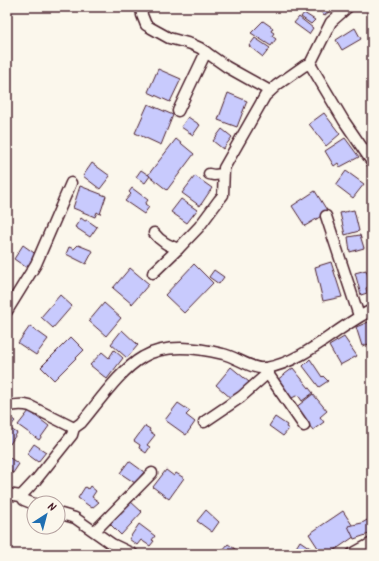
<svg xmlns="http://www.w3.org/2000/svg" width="379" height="561" font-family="Kalam,sans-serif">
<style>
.building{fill:#c8cafd;stroke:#4a1f2b}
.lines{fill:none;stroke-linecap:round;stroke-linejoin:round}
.minor-casing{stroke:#4a1f2b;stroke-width:13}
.minor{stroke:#fbf7ec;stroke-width:10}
</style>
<rect width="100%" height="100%" fill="#fbf7ec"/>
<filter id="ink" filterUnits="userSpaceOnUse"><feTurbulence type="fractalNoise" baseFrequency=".025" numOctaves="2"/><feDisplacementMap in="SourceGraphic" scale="8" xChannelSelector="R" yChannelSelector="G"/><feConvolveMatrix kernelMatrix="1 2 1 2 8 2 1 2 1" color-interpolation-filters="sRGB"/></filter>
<g filter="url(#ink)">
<g class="building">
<polygon points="318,7 329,7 331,10 324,16"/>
<polygon points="304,13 315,20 311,24 301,17"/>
<polygon points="299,17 313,28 309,34 294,23"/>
<polygon points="263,21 273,28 271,31 274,33 272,36 276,39 271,46 251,33"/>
<polygon points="355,28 361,39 342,50 336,40"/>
<polygon points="255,38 270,48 263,57 249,46"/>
<polygon points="158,69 181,79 170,102 148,92"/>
<polygon points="228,93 247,101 237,127 218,120"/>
<polygon points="148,104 173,115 161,145 135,133"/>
<polygon points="324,113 340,134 326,146 309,124"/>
<polygon points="188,117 200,125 193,135 181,127"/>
<polygon points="222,129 232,137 223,149 213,141"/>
<polygon points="345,138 359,157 340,167 338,163 334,166 325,151"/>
<polygon points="176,139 194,154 167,190 148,175"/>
<polygon points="92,163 110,176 100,189 83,176"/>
<polygon points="141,170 150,176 145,183 136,177"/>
<polygon points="346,171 364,184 353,198 336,185"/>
<polygon points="195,176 212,188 200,206 182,193"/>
<polygon points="80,186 106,196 100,214 97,212 95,217 73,208"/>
<polygon points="132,188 148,200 145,204 149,207 144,214 125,201 131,194 129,192"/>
<polygon points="315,191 328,212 305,226 292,206"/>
<polygon points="181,199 197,210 187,223 171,212"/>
<polygon points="354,210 359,231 345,235 340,213"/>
<polygon points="81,218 85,221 87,220 97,227 90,237 75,227"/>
<polygon points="360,235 364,248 350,252 348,237"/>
<polygon points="23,245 37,255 27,268 14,259"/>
<polygon points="78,245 93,251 86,264 66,254 69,247 74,249"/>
<polygon points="331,262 342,297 323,301 315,267"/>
<polygon points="194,264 213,283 184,313 165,295"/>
<polygon points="130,268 149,284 132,304 113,288"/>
<polygon points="214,270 224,277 219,284 209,277"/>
<polygon points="366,270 372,286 366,288 367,293 361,295 355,273"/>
<polygon points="60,295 72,306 53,328 41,317"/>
<polygon points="104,303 121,318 106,336 89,321"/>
<polygon points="371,321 372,343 362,346 356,327"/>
<polygon points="30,326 48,339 36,355 18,343"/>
<polygon points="122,330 138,345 127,358 111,344"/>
<polygon points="71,337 84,350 54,380 41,367"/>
<polygon points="344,337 357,356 340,365 329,346"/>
<polygon points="114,350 123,358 107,379 90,365 102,352 109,358"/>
<polygon points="310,359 322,377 323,376 328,381 319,387 303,366"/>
<polygon points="231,367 249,382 233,400 216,385"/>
<polygon points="293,368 313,393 302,401 298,395 290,399 277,380"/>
<polygon points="313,394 327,411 320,417 324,422 313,430 295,408"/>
<polygon points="178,403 190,411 186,415 195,422 186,435 165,420"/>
<polygon points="29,411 49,426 39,440 18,425"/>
<polygon points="7,415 15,421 9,428 17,433 10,444 7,442"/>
<polygon points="275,417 287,425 286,427 289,429 283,436 269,426"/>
<polygon points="145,426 150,429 149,431 155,435 147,445 150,447 146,453 139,448 140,445 134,441"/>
<polygon points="34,444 46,452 38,462 27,454"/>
<polygon points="7,456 19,464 13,473 7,469"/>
<polygon points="129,461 144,472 135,483 120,473"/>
<polygon points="166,470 174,476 176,473 184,478 169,499 153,487"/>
<polygon points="90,486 96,491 92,497 99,502 92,508 78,498 85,487 88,489"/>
<polygon points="130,501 142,512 121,535 109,523"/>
<polygon points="206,510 219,522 212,532 197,521"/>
<polygon points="343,511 358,534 329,554 322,554 309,534"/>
<polygon points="369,519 372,525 372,533 354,539 348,526 362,523"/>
<polygon points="139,524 155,536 152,540 154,541 150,546 141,540 137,545 129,539"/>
<polygon points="300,541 319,554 292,554"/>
<polygon points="228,544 242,554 223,554 224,552 222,551"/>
</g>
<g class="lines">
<g class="minor-casing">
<g id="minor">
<polyline points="141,7 142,15 146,25 151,28 169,38 191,44 200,48 227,67 270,91"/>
<polyline points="310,64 344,121 372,162"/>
<polyline points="178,111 206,52"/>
<polyline points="209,174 214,175 223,174"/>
<polyline points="326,216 359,316"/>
<path d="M154,233C161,242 168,245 178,249"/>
<polyline points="153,273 178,249 199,227 219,200 223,195 224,168 265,96 277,85 304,66 310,64 331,22 348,7"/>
<polyline points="7,311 36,264 71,183"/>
<polyline points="264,368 304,426"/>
<path d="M7,407C16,404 22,404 30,406L74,428"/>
<polyline points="204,422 241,397 268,373"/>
<polyline points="7,494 21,496 24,500 34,504"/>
<path d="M21,496L36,480L72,435L74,428L81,423C98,403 120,370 143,357C166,343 199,348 223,354C237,357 252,370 266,368C304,362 338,326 372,310"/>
<polyline points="58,513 75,518 112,544 133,554"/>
<polyline points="95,531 152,473"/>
<polyline points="352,554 372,543"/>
</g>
</g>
<use href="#minor" class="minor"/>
</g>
</g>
<rect width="379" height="561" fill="none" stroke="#fbf7ec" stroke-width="24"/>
<rect x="12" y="12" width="355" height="537" fill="none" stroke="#4a1f2b" stroke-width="1.5" filter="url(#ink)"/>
<g transform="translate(46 515) rotate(36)"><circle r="19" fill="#fbf7ec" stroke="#b4a19f"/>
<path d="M0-3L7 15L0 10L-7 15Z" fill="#1f6fb2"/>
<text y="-6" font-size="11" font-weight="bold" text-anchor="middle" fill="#4a1f2b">N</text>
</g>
</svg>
